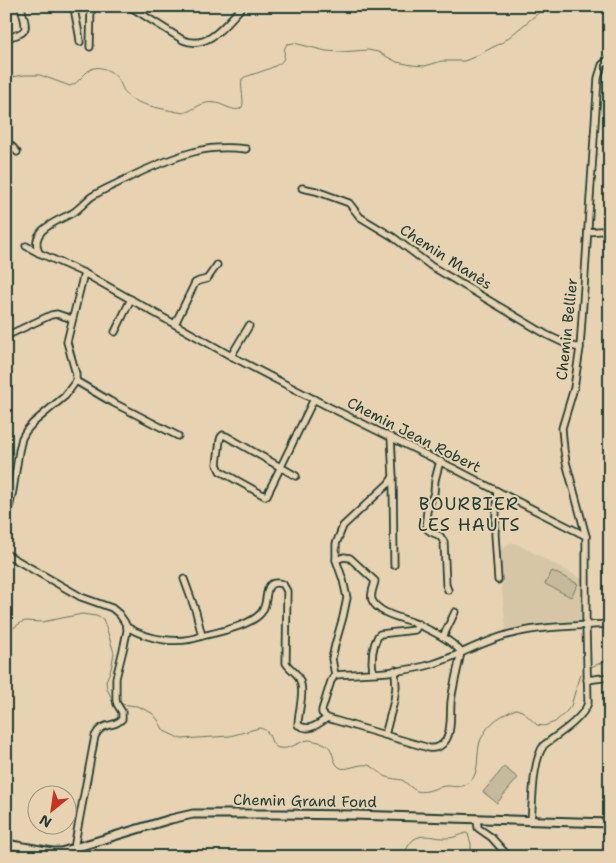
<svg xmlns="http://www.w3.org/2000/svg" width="616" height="863" font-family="'Shantell Sans',sans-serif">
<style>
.built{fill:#d6c6a6}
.green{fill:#c6ba9c;stroke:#727c68}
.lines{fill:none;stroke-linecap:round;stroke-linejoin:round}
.stream{stroke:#687462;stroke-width:1}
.minor-casing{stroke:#1f3d34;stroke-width:9}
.tertiary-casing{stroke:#1f3d34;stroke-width:11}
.minor{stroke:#e7d3b1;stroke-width:5.5}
.tertiary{stroke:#e7d3b1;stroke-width:7}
.labels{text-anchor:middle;stroke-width:4;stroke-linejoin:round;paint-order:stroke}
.street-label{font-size:15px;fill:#1f3d34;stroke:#e7d3b1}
.quarter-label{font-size:18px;letter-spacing:1px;fill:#1f3d34;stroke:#e7d3b1}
</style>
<rect width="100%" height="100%" fill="#e7d3b1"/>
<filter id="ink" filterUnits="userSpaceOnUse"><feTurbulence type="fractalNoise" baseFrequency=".02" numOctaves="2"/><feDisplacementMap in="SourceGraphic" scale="10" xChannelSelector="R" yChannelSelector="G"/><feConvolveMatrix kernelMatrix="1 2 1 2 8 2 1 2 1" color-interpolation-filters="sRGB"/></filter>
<g filter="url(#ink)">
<polygon class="built" points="510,543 517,544 584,580 582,624 506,630 498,552"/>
<g class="green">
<polygon points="552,571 578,584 571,597 545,584"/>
<polygon points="504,767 518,778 497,803 483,792"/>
</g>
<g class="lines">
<g class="stream">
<path d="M6,78L24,75H40L70,86C80,83 84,71 94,68C98,67 102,68 105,69C124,77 119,90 130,98C142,106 169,110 183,113C196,110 201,100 216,103C223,104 237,114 242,107C245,102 240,87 242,79L245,77C253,74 279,67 283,60C286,54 282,51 287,44L294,43L326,51L340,52L368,50L378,52L397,62L412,65L425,66L442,61H464L472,58L503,42L547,6"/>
<polyline points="6,633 22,622 26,621 42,622 82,614 96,616 103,619 107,630 114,653 111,669 106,681 107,689 111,697"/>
<polyline points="591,667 605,661 610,655"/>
<path d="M120,704L137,706L152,713L158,720L164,731L181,739L230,736L259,728C274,730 267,745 279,748C290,750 298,742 308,740C312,740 318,742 323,743C335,747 331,761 339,767C345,772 358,763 368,765C375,767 380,774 387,777C392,779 397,779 402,780C407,783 412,789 417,791C427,794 437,786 447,786C453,786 459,788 465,785C483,777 474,751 482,737C489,722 502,715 516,709L522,711L537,725L544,726L555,722L565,713L571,706L580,674"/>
<polyline points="324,857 330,854 335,857"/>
<path d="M402,857C406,852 408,844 413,840C423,832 436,839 447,838C454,838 460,835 466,833L468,834L471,844V852L473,857"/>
</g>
<g class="minor-casing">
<g id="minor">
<path d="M74,6C75,19 79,29 80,42"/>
<path d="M129,6L183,40C209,51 227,22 243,6"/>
<polyline points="600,6 610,10"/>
<path d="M6,38C30,32 27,30 21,7"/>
<polyline points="90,47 91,6"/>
<polyline points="6,140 17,152"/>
<polyline points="302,188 316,191 349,203 360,217 393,237 431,266 547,335 568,345 580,348"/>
<polyline points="588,232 610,230"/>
<polyline points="26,246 39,253 84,273 231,356 327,406 455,469 497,491 586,536"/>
<path d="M39,253C28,229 59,221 74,212C80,208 85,202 91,197C100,191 112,186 122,181C146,169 170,158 197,151C213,147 230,147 246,149"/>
<polyline points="175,324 195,283 199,281 207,279 217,265"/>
<polyline points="115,332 131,299"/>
<polyline points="6,336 51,315 57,314 72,319"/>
<polyline points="231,356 249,326"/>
<polyline points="76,381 110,401 178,436"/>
<polyline points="391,437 393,477 394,565"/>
<polyline points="440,461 435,480 434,493 427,511 426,520 427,529 431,532 440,536 444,542 446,585 448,590"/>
<polyline points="296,476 226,436 223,435 221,437 220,440 217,464 220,471 265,496 267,495 314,399"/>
<polyline points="497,491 495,534 498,580"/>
<polyline points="6,522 13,490 19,451 22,438 26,431 33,423 65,396 76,381 76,374 67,342 84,273"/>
<path d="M6,554L81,597L112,608L119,614L124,621L127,627V631L124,646L116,678V700L117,704L122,712V719C113,729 104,720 95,736L74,848"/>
<path d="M127,627C149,640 178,645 202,636L196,612L184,579"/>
<path d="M202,636C218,632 250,626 261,613C271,601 260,578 283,584L287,591L286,663C289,668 294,671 297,675C307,689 298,709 298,725C309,732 317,725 327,718"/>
<polyline points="443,637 455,612"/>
<path d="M373,672C371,659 372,647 378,636L380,634L415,630L419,624"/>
<path d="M335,675L331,681L322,710V713L327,718L429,748C436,749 442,746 446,740C452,730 450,714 451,702C453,685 458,669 461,652C451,640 434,632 419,625C405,618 379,615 372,600C370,593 374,587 375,581L350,558L344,557L336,560"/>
<path d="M335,675C366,673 403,673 433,664C461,655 486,639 515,633C544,626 579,626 610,624"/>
<polyline points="335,675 332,659 335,645 343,617 347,598 343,580 336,560 336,544 343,526 388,484 393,477"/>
<polyline points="587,680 610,677"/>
<polyline points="385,735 394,701 396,687 395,670"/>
<polyline points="477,819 478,828 491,837 509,857"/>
<path d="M531,821C533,802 532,761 544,745C557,735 583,719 588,703L586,626V536L566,462L564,450L562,428L574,388L580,348L598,78L602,65L610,58"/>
</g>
</g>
<g class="tertiary-casing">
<polyline id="tertiary" points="6,844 52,852 61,852 171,819 193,814 279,814 353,815 610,823"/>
</g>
<use href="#minor" class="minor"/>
<use href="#tertiary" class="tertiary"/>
</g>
</g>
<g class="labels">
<g class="street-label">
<text transform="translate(446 257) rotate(33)" y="5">Chemin Manès</text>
<text transform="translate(567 329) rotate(-84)" y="5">Chemin Bellier</text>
<text transform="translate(414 435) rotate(27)" y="5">Chemin Jean Robert</text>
<text transform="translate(305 801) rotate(1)" y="5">Chemin Grand Fond</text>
</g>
<g class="quarter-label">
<text x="469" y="510">BOURBIER<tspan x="469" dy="21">LES HAUTS</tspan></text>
</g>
</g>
<rect width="616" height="863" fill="none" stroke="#e7d3b1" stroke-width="25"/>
<rect x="12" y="12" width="591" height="838" fill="none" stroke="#1f3d34" stroke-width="2" filter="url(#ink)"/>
<g transform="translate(52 810) rotate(210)"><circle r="24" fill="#e7d3b1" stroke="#97977f"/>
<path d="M0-4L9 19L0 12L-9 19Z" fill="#c8321e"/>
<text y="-8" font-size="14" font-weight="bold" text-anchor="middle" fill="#1f3d34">N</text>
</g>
</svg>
